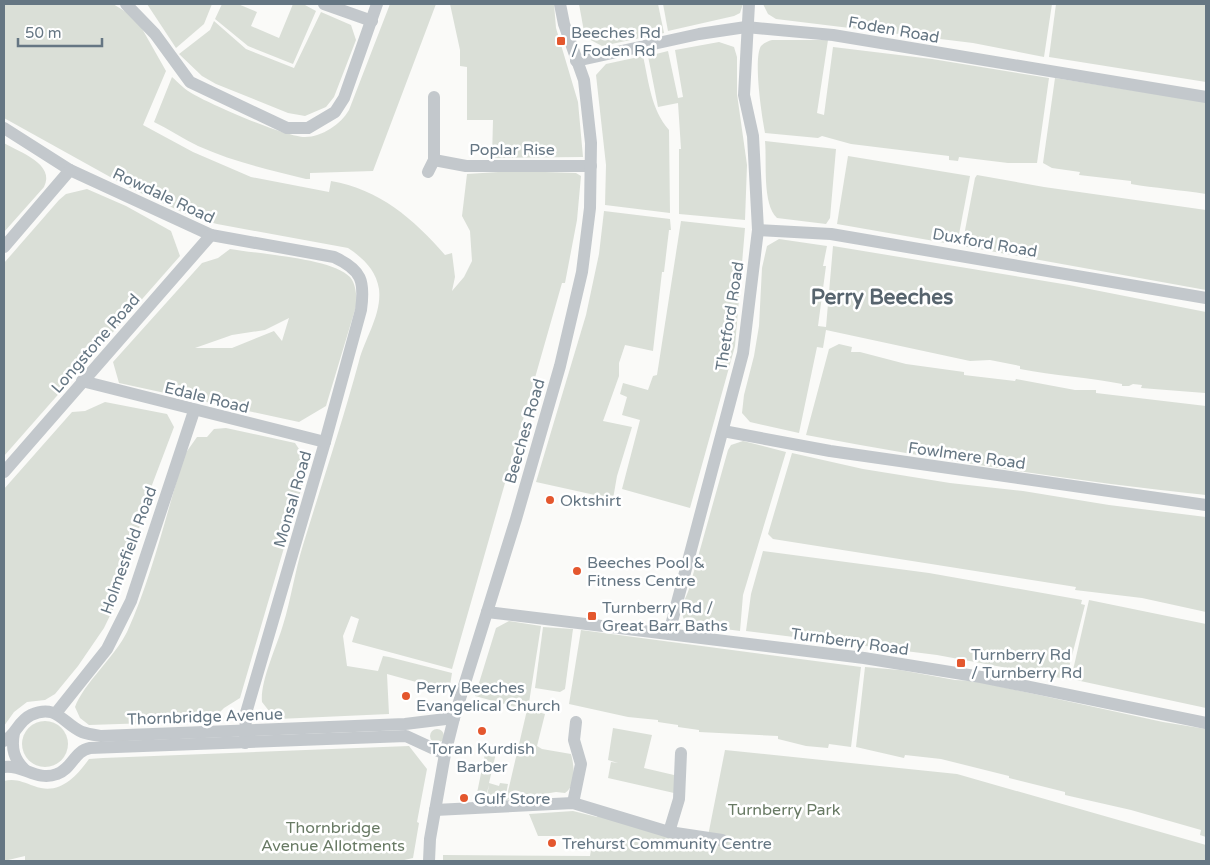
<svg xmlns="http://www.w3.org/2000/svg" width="1210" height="865" font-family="'Varela Round',sans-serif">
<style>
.green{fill:#dadfd7;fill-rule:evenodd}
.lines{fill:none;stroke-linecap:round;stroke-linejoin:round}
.minor{stroke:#c3c8cc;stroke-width:12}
.poi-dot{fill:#e4572e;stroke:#fff;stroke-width:2}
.labels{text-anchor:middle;stroke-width:5;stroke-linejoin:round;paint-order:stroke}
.street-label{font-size:16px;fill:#657683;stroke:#fff}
.poi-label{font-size:16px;fill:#657683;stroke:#fff;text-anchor:start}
.park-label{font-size:16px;fill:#687a64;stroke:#fff}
.district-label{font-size:21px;font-weight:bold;fill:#57646e;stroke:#fff}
</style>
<rect width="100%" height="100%" fill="#fafaf8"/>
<g class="green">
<path d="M4,4H113L136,18L166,71L143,125L193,152L251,177L329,192L331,181C379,189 414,219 445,255L452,253L455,277L452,291L464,277L472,261L470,231L462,216L467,174L515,171L576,173L581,176L577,220L565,283H562L452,669L352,642L359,619L351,616L343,636L347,666L378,671L383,656L389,657L452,673L449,691L387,674L389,714L278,719L273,716L262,702C260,681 277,646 283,625C291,599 295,571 303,545C322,483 342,424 359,361C365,338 382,314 379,289C376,270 363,258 348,248L217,224L195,218L130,188L4,118Z"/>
<polygon points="147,4 212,4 204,24 176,48"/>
<polygon points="222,4 238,4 257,12 251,26 279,38 293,4 305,5 316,11 293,64 248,46 215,19"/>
<path d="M390,4H436L373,171L310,173V179H306C269,170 234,162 198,146C183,139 169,129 154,122L172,77C179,83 185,90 193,94C212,105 285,137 305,137C322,137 341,124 349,110Z"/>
<polygon points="450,4 554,4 556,28 578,102 583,157 492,158 493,120 467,120 467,67 460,66 460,50"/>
<polygon points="579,4 658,4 664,33 602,46 585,37"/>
<polygon points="663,4 743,4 740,13 734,16 668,31"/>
<polygon points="763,4 1052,4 1044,57 973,43 776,19 768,14"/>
<polygon points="1056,4 1206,4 1206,82 1049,57"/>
<polygon points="321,12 351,25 356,40 334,97 326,107 305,116 288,113 216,84 202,76 179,54 210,30 214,21 246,49 294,68"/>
<path d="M772,40H828L817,113L824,115L833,47L932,59L1049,78L1037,163H1008L959,157L958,161L949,160V156L851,144L822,136L818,138L765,133C762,117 753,59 761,46C764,43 768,41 772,40Z"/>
<polygon points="719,42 734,47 737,57 737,94 747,165 745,220 679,214 679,149 681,149 678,103 658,107 648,56 668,51 678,98 683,97 675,50"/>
<path d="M643,56C649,83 651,109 669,130L670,213L605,205L606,165L596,75L606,64Z"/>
<path d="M1055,78L1206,102V194C1181,190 1154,188 1131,184V181L1079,175L1080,172L1052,168L1043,163Z"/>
<path d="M765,141L836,149L830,218L826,224L777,218C762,204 767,162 765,141Z"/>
<path d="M4,143C19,152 56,164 44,187L4,232Z"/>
<polygon points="848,156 970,176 957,245 837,224"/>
<polygon points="977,175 1044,187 1206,210 1206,290 962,246 975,178"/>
<polygon points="87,189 126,206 171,231 180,256 4,456 4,263 59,200 66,194"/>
<polygon points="604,211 670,219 671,230 669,230 664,272 662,272 653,351 625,345 619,363 619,376 603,421 632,427 617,476 613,499 536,482 586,315 599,254"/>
<polygon points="681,221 745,228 735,346 690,508 622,489 640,420 622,415 627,397 620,394 623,383 648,390 653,376 657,375"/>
<path d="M779,239L827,246L823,266H826L818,326L826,327L833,246L1069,285L1206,312V396L1205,393L1141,388L1142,385L1133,384L1129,386H1122V384C1088,377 1054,376 1020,369V366L990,360L970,361L826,330L823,348L817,347L799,433L750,422L742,413L744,395L754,356L759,326L762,268L767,246Z"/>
<path d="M230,249C258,254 332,258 350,277C356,284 356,294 357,303L326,406L299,422L119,383L113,362L202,263L218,258ZM289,318L282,341L274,331L232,348H195L232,335L265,330Z"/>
<path d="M839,344L852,347L851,352H860L906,364L964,372V375L1015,381L1016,379L1075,390H1096V393L1206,406V495C1072,481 938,460 806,435L829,349Z"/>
<polygon points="105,402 167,414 174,427 152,485 118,599 104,628 78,666 55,694 45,700 27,702 14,712 4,726 4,489 72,412 85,411"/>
<path d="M226,428L295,443L305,458L295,472L305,476L240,698L224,708L211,721L89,725L80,718L75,707C84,683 114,658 127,632C153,575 166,513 185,454L197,437H207L214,429Z"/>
<path d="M743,441L786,452L743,595L740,631L687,624C677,611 684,603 689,589L728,450L731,445Z"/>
<polygon points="792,453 863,469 950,483 1023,491 1109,505 1206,517 1206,612 1142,598 1075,590 1076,587 773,539 768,534"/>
<polygon points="763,551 929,573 1082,600 1081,604 1085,605 1066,679 937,655 746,631 751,594"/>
<polygon points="1089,600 1206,624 1206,708 1071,679"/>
<path d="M509,621L541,626L528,709L545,714L537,746L542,749L571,754C574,765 577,785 565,793L556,792L506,800L527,710L475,696L496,628Z"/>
<polygon points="543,627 573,629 565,689 560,692 535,688"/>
<polygon points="581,630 861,667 851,747 829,744 828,748 806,746 778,739 778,736 699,732 699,730 678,727 678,725 658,722 658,720 628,717 569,704"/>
<polygon points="865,667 900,670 955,680 975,681 1163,722 1206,729 1206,837 1200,835 1201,830 1131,810 1065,795 1065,792 1009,778 1009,776 941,759 905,755 904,758 856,747"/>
<circle cx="45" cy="744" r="23"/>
<polygon points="613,728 652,735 644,768 674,775 674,793 608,778 611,762 618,763 608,760"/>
<circle cx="437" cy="736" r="7"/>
<path d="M409,746L427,769L417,822L419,823L413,858L400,861H25V856L4,861V781C15,778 23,782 34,786C59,796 76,777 89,759L103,758Z"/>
<polygon points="486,749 496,753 489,783 499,786 500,783 508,784 505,799 497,798 498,790 496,798 487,796 489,785 486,796 477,793"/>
<polygon points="725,750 957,774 1206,845 1206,861 443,861 443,855 590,856 591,850 569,850 569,836 538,836 529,814 573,811 597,817 598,815 701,845 722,842 708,836"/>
</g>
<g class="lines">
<g class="minor">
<polyline points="126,4 155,34 190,82 287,128 308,128 335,112 344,98 377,4"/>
<polyline points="324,4 372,21"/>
<polyline points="576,61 699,34 746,27 833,35 1206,97"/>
<path d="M4,128L70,170L211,235L334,257C362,270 365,281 361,310L325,442L246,713L245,743"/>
<polyline points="434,160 466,166 591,166"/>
<polyline points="428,172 434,160 434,97"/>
<polyline points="758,230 831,234 1206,298"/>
<polyline points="4,247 70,170"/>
<polyline points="82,381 325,442"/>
<polyline points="723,431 830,451 1206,505"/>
<polyline points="4,472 211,235"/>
<polyline points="487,612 864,658 981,677 1206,723"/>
<polyline points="669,633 743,353 758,230 753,136 744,95 749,4"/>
<polyline points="56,713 107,649 131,601 194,411"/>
<path d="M14,733C11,749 14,759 25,770"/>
<path d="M4,741C16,735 18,721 31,715C57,703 63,724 82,732C88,734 95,735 101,736L405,724L454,718"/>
<path d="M4,767C23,764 37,782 57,774C72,769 74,751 90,748L406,736L445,754"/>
<polyline points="573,803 581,764 574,740 576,722"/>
<polyline points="435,810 573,803 669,832 722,840"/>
<polyline points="669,832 679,799 681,753"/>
<polyline points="429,861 430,839 445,754 454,718 516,519 560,366 582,272 590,208 591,143 584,80 564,24 560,4"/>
</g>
</g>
<g class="poi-dot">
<rect x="556" y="36" width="10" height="10" rx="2.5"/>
<circle cx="550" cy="500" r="5"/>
<circle cx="577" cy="571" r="5"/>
<rect x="587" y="611" width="10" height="10" rx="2.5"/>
<rect x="956" y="658" width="10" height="10" rx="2.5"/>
<circle cx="406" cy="696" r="5"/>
<circle cx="482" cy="731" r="5"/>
<circle cx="464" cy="798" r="5"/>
<circle cx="552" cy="843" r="5"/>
</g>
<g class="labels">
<g class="street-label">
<text transform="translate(894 29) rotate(10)" y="6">Foden Road</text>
<text x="512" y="155">Poplar Rise</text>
<text transform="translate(164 195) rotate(25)" y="6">Rowdale Road</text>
<text transform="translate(985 242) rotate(10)" y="6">Duxford Road</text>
<text transform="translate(729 316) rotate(-81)" y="6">Thetford Road</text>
<text transform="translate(95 343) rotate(-49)" y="6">Longstone Road</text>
<text transform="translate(207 397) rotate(14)" y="6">Edale Road</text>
<text transform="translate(524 431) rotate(-74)" y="6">Beeches Road</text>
<text transform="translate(967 455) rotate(8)" y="6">Fowlmere Road</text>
<text transform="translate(292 499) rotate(-74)" y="6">Monsal Road</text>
<text transform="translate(128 550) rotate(-70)" y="6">Holmesfield Road</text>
<text transform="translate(850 641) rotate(8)" y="6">Turnberry Road</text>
<text transform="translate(205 716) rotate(-2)" y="6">Thornbridge Avenue</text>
</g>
<g class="poi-label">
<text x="571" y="38">Beeches Rd<tspan x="571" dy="18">/ Foden Rd</tspan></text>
<text x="560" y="506">Oktshirt</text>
<text x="587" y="568">Beeches Pool &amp;<tspan x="587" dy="18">Fitness Centre</tspan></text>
<text x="602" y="613">Turnberry Rd /<tspan x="602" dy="18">Great Barr Baths</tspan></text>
<text x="971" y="660">Turnberry Rd<tspan x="971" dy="18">/ Turnberry Rd</tspan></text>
<text x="416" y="693">Perry Beeches<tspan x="416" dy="18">Evangelical Church</tspan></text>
<text x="482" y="754" text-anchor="middle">Toran Kurdish<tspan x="482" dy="18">Barber</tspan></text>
<text x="474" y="804">Gulf Store</text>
<text x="562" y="849">Trehurst Community Centre</text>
</g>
<g class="park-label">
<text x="784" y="815">Turnberry Park</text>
<text x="333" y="833">Thornbridge<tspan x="333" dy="18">Avenue Allotments</tspan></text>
</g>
<g class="district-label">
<text x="882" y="304">Perry Beeches</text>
</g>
</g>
<rect width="1210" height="865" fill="none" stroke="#657683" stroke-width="10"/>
<path d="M18 38v8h84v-8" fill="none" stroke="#657683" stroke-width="2.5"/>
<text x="25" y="38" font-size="15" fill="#657683" stroke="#ffffff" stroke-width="4" paint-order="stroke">50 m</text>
</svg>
